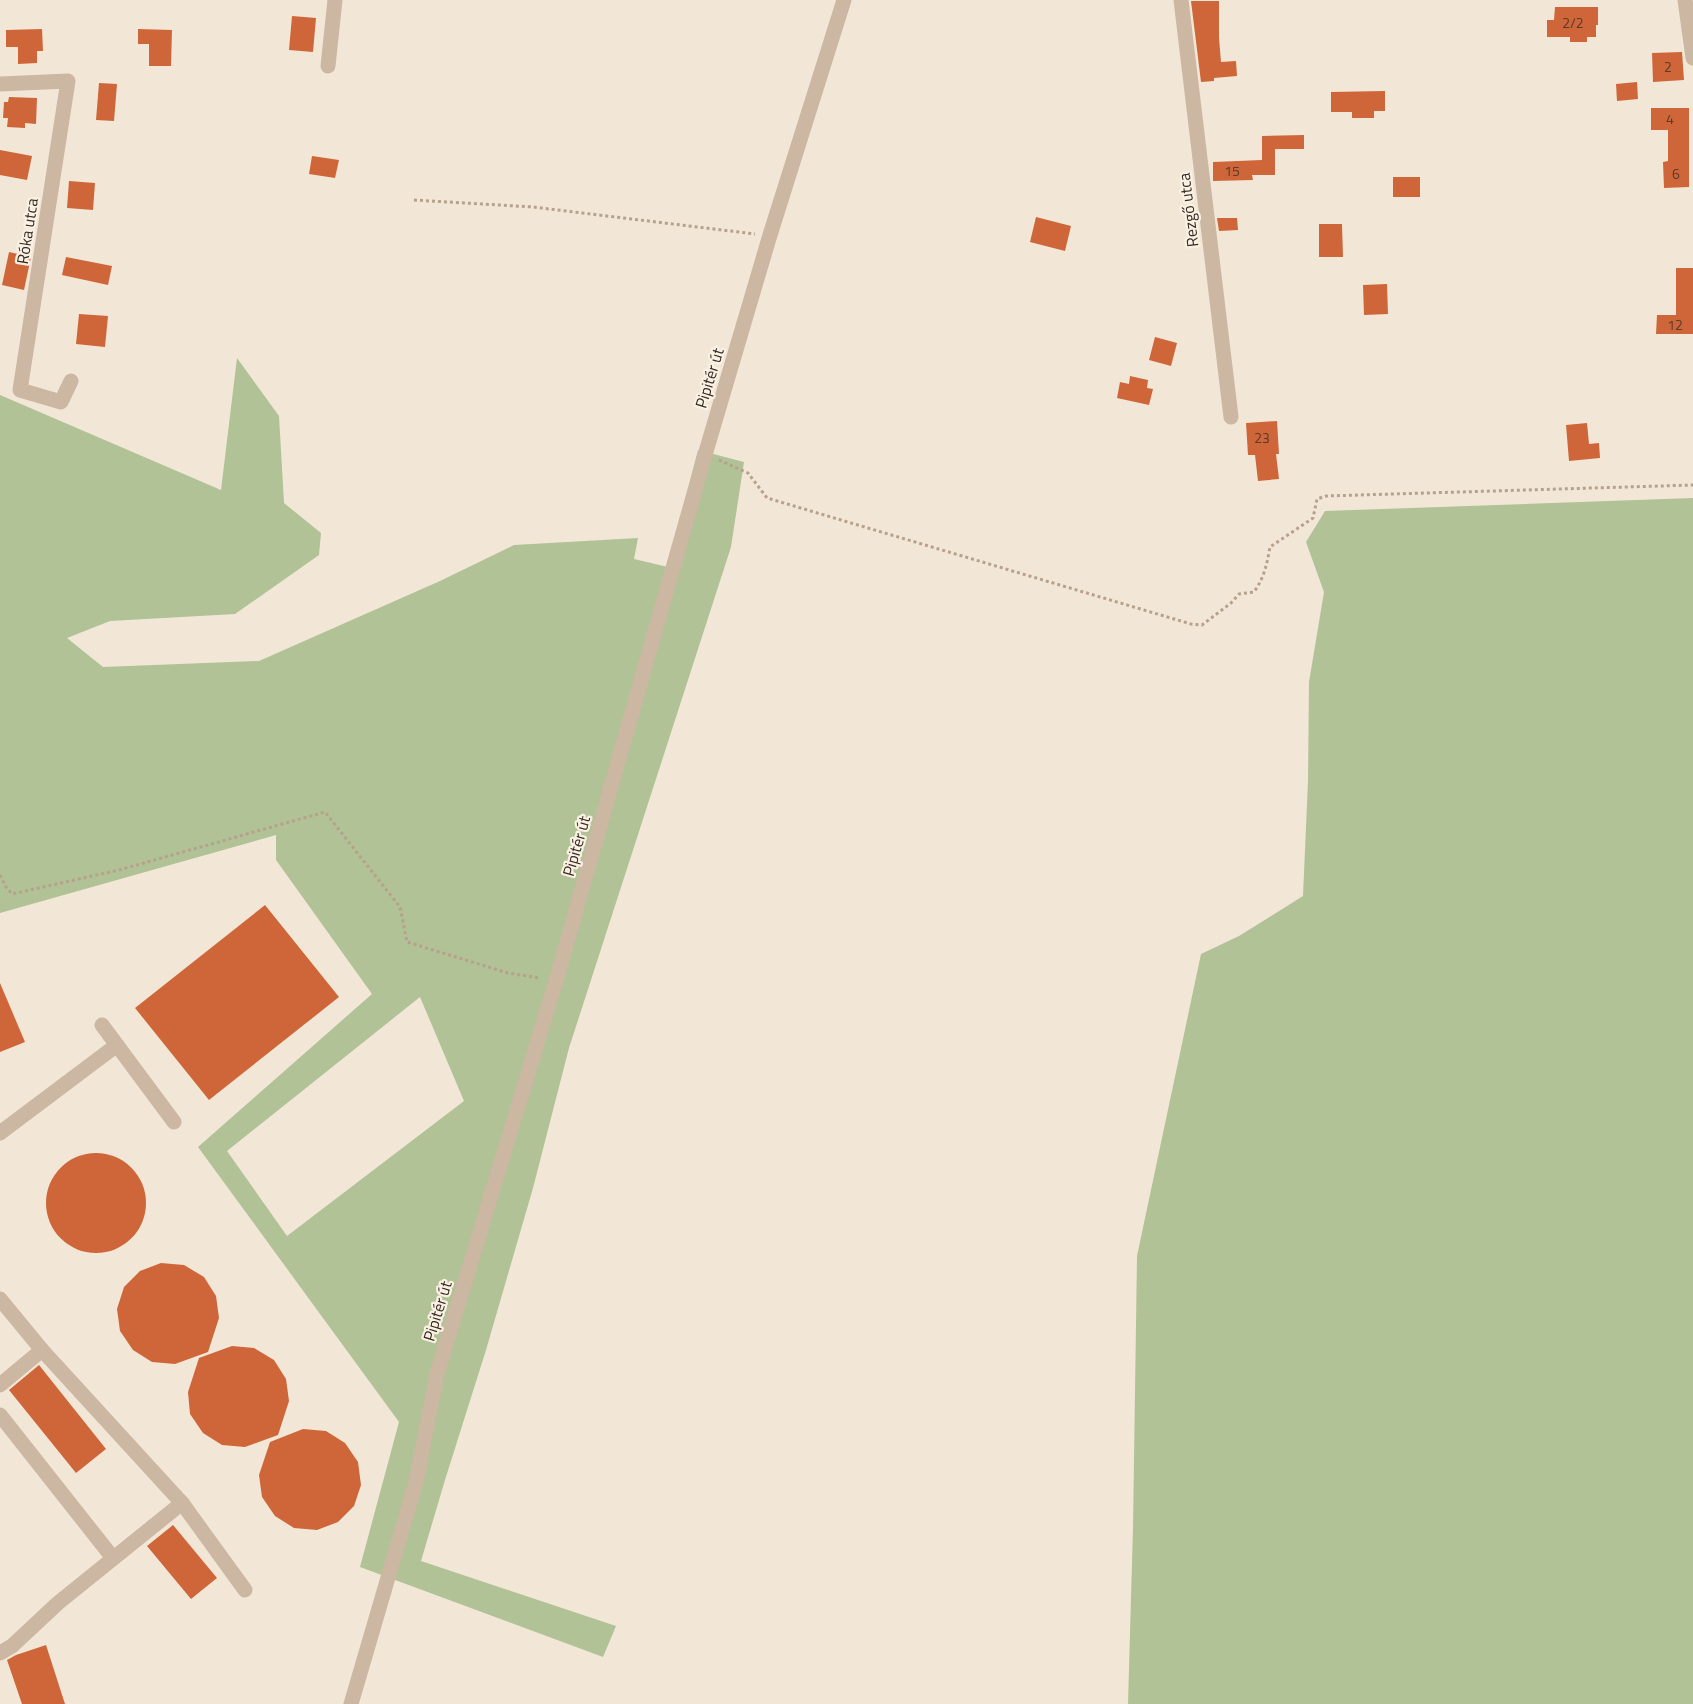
<svg xmlns="http://www.w3.org/2000/svg" width="1693" height="1704" font-family="'Titillium Web',sans-serif">
<style>
.green{fill:#b0c296;fill-rule:evenodd}
.building{fill:#ce6639}
.lines{fill:none;stroke-linecap:round;stroke-linejoin:round}
.path{stroke:#b7a18c;stroke-width:3;stroke-dasharray:3 3;stroke-linecap:butt}
.minor{stroke:#cbb7a2;stroke-width:15}
.labels{text-anchor:middle;stroke-width:4.5;stroke-linejoin:round;paint-order:stroke}
.number-label{font-size:14px;fill:#5b3a2a}
.street-label{font-size:16px;fill:#352b25;stroke:#faf1e3}
</style>
<rect width="100%" height="100%" fill="#f2e7d6"/>
<g class="green">
<path d="M237,358L279,416L284,503L321,533L319,555L235,614L110,621L67,638L103,667L259,661L440,581L514,545L638,538L634,559L668,567L698,450L744,462L731,547L569,1048L533,1188L486,1350L445,1480L421,1561L616,1626L603,1657L360,1567L399,1422L198,1147L372,994L276,860V835L0,913V395L221,490ZM420,997L464,1101L287,1236L227,1151Z"/>
<polygon points="1693,498 1693,1704 1128,1704 1133,1528 1137,1256 1201,954 1239,936 1303,896 1308,781 1309,682 1324,592 1306,542 1325,511"/>
</g>
<g class="building">
<polygon points="1191,1 1219,1 1219,38 1221,62 1236,61 1237,76 1214,78 1214,81 1201,82"/>
<polygon points="1555,7 1598,7 1598,25 1596,25 1596,37 1587,37 1587,42 1570,42 1570,37 1547,37 1547,20 1554,20"/>
<polygon points="292,16 316,18 313,52 289,50"/>
<polygon points="42,29 43,51 37,51 37,63 18,64 18,47 6,47 6,30"/>
<polygon points="138,29 172,30 171,66 149,66 149,44 138,44"/>
<polygon points="1682,52 1684,80 1653,82 1652,53"/>
<polygon points="1637,82 1638,99 1617,101 1616,84"/>
<polygon points="99,83 117,84 114,121 96,120"/>
<polygon points="1385,91 1385,111 1374,111 1374,118 1352,118 1352,112 1331,112 1331,92"/>
<polygon points="9,97 37,98 36,124 25,123 25,128 7,127 8,118 3,118 4,102 8,102"/>
<polygon points="1651,108 1689,108 1689,187 1664,188 1663,162 1668,161 1668,130 1651,130"/>
<polygon points="1304,135 1304,149 1275,149 1275,175 1252,175 1253,180 1213,181 1213,162 1262,160 1262,136"/>
<polygon points="0,150 32,156 27,180 0,175"/>
<polygon points="312,156 339,160 335,178 309,174"/>
<rect x="1393" y="177" width="27" height="20"/>
<polygon points="69,181 95,183 93,210 67,208"/>
<polygon points="1036,217 1071,226 1065,251 1030,242"/>
<polygon points="1217,218 1237,218 1238,230 1219,231"/>
<polygon points="1319,224 1342,224 1343,257 1319,257"/>
<polygon points="9,252 31,257 24,290 2,285"/>
<polygon points="66,257 112,266 108,285 62,275"/>
<polygon points="1676,268 1693,268 1693,334 1656,334 1657,315 1676,315"/>
<polygon points="1387,284 1388,314 1364,315 1363,285"/>
<polygon points="79,314 108,316 105,347 76,344"/>
<polygon points="1155,337 1177,343 1171,366 1149,360"/>
<polygon points="1130,376 1148,380 1147,388 1153,389 1149,405 1117,398 1120,382 1129,384"/>
<polygon points="1277,421 1279,454 1276,454 1279,479 1258,481 1255,455 1248,455 1246,423"/>
<polygon points="1587,423 1589,444 1599,443 1600,458 1569,461 1566,425"/>
<polygon points="265,905 339,997 209,1100 135,1008"/>
<polygon points="0,983 25,1042 0,1052"/>
<circle cx="96" cy="1203" r="50"/>
<polygon points="161,1263 184,1265 204,1277 216,1296 219,1318 208,1352 175,1364 152,1362 133,1350 120,1331 117,1309 124,1287 140,1271"/>
<polygon points="232,1346 254,1348 274,1360 286,1379 289,1401 278,1435 245,1447 222,1445 203,1433 190,1414 188,1392 199,1358"/>
<polygon points="39,1365 106,1449 76,1473 9,1390"/>
<polygon points="303,1429 326,1431 345,1443 358,1462 361,1485 354,1506 338,1522 317,1530 294,1528 275,1516 262,1497 259,1475 270,1442"/>
<polygon points="173,1525 217,1578 191,1599 147,1546"/>
<polygon points="46,1645 65,1704 22,1704 7,1660 16,1655"/>
</g>
<g class="lines">
<g class="path">
<polyline points="414,200 533,207 755,234"/>
<path d="M719,460L748,473L767,498L1191,624L1202,625L1231,603L1239,594L1254,592C1264,578 1267,564 1270,547L1313,518L1317,499L1326,496L1693,485"/>
<polyline points="0,875 6,887 12,894 119,870 325,812 400,907 407,942 508,973 540,978"/>
</g>
<g class="minor">
<polyline points="1181,0 1231,417"/>
<polyline points="1685,0 1693,58"/>
<polyline points="328,66 335,0"/>
<polyline points="0,84 68,81 20,390 61,402 71,381"/>
<polyline points="102,1025 174,1122"/>
<polyline points="0,1133 117,1045"/>
<polyline points="0,1299 42,1350 182,1503 245,1590"/>
<polyline points="0,1385 42,1350"/>
<polyline points="0,1415 113,1558"/>
<polyline points="0,1653 12,1646 58,1603 182,1503"/>
<polyline points="351,1704 416,1482 437,1374 556,981 705,455 770,235 844,0"/>
</g>
</g>
<g class="labels">
<g class="number-label">
<text x="1573" y="28">2/2</text>
<text x="1668" y="72">2</text>
<text x="1670" y="124">4</text>
<text x="1232" y="176">15</text>
<text x="1676" y="179">6</text>
<text x="1675" y="330">12</text>
<text x="1262" y="443">23</text>
</g>
<g class="street-label">
<text transform="translate(1188 210) rotate(-97)" y="6">Rezgő utca</text>
<text transform="translate(27 231) rotate(-81)" y="6">Róka utca</text>
<text transform="translate(709 378) rotate(-73)" y="6">Pipitér út</text>
<text transform="translate(576 846) rotate(-74)" y="6">Pipitér út</text>
<text transform="translate(437 1311) rotate(-73)" y="6">Pipitér út</text>
</g>
</g>
</svg>
